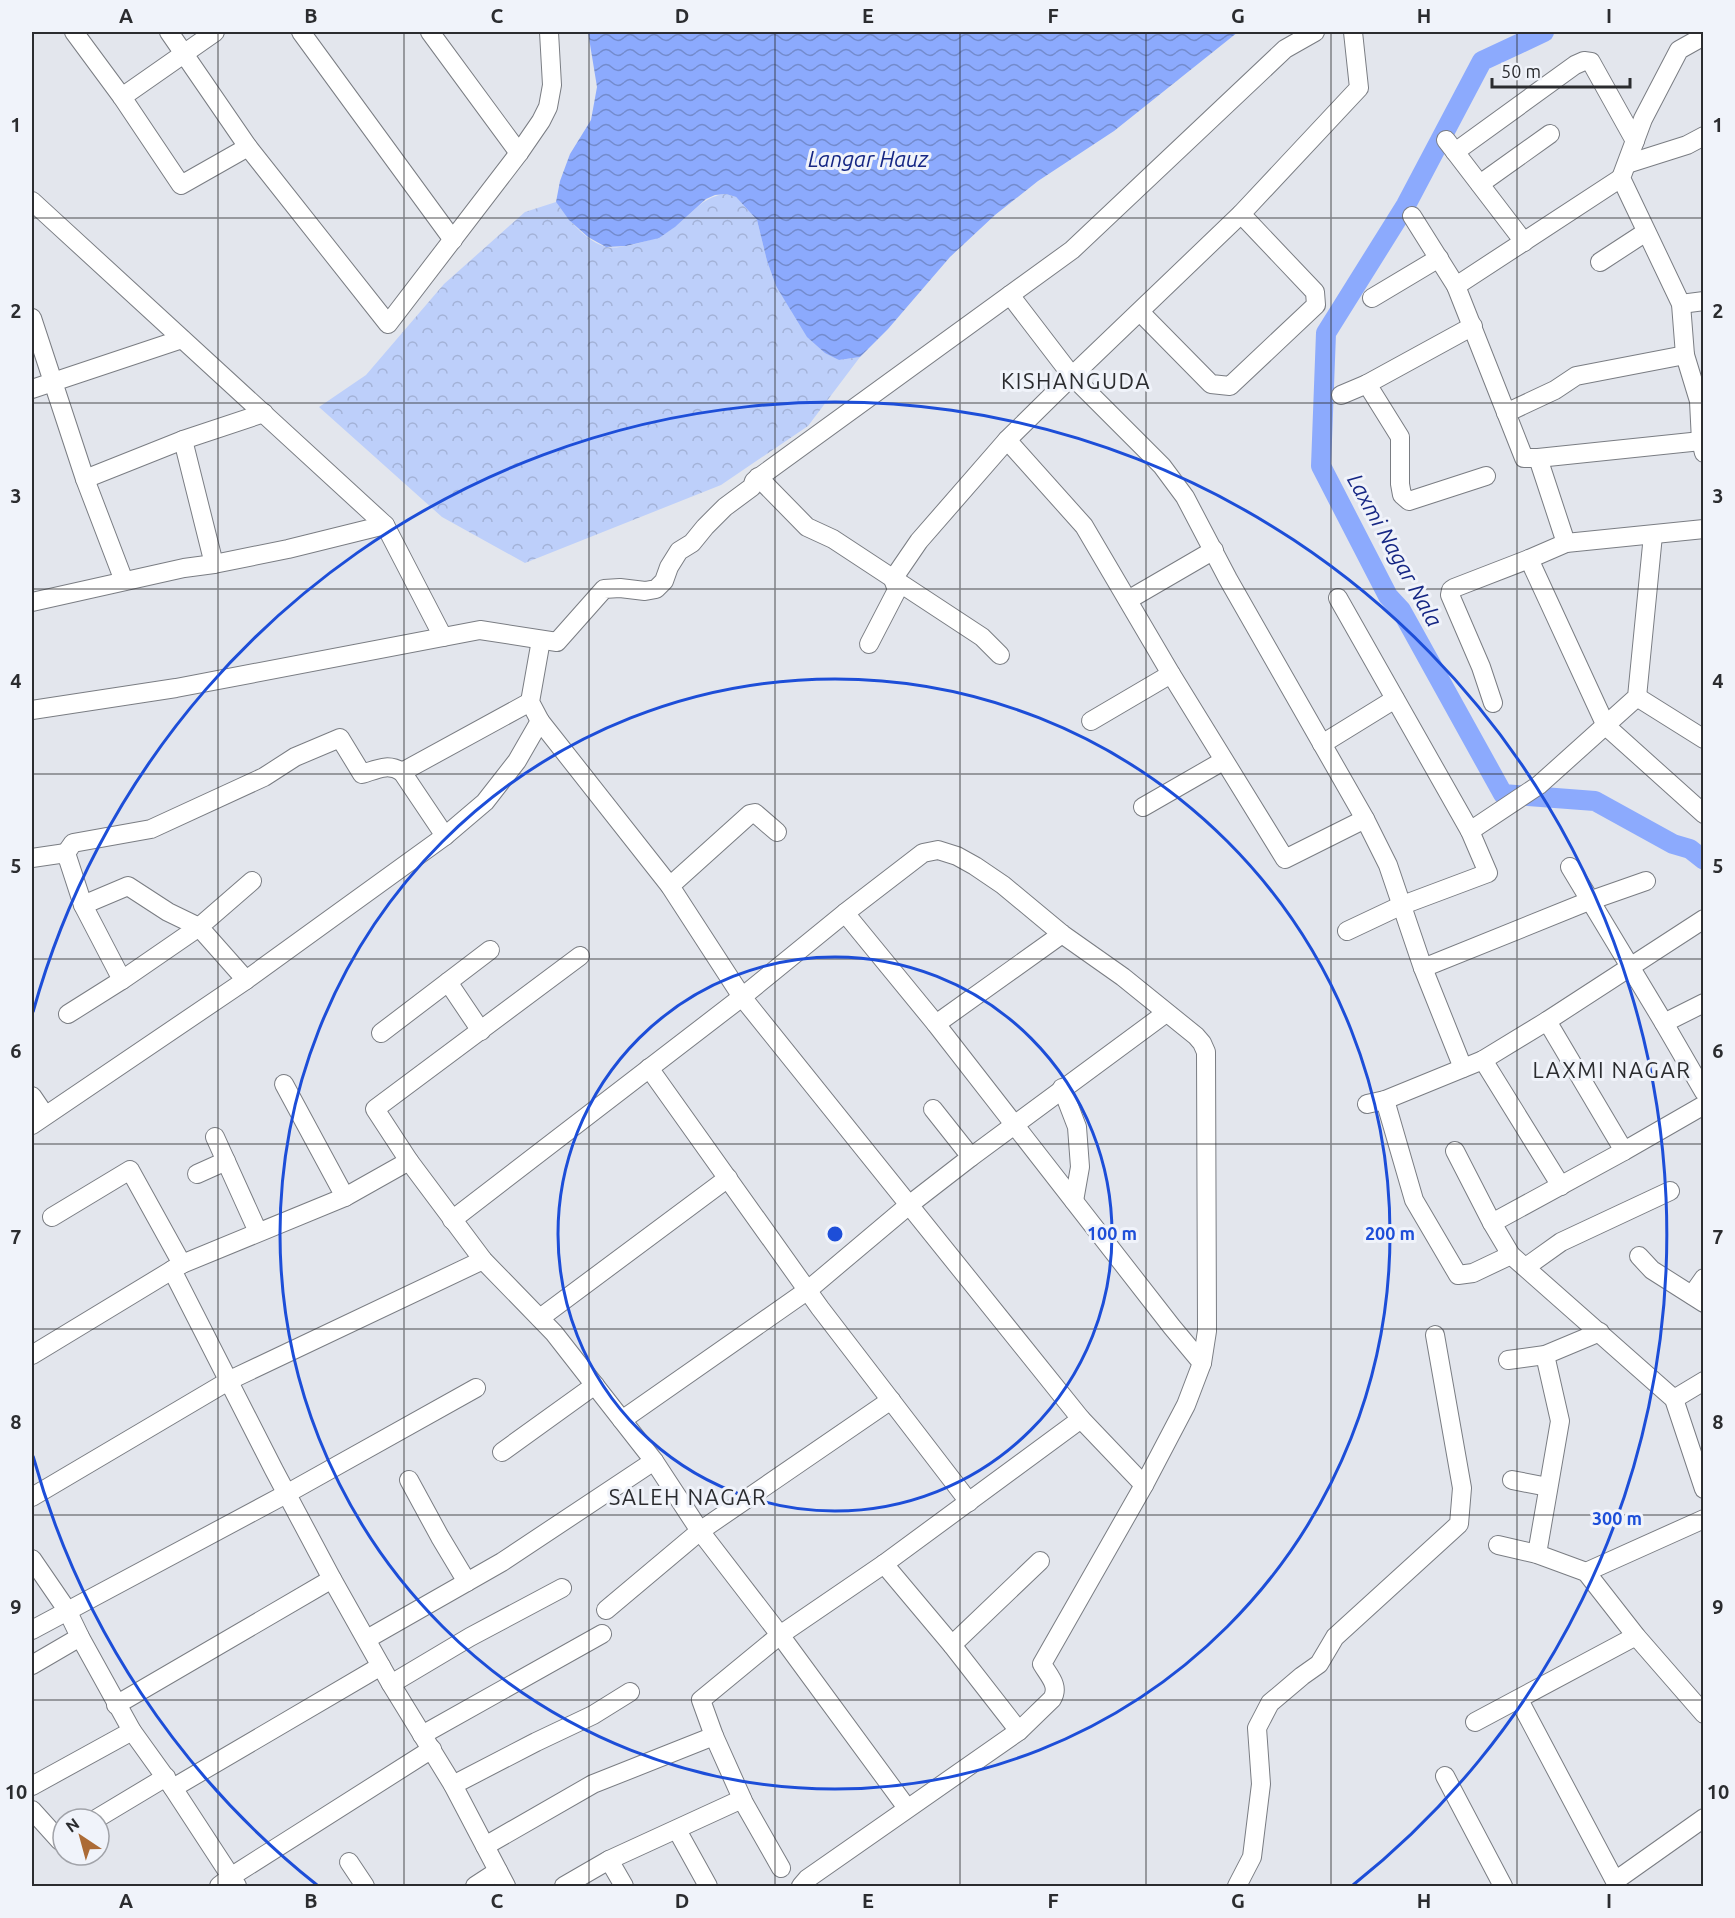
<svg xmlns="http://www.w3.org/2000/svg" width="1735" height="1918" font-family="Ubuntu,sans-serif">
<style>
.park{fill:url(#park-crowns)}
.water{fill:url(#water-waves)}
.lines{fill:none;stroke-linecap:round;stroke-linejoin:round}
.canal{stroke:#8caafd;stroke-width:20}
.minor-casing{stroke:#7a7d83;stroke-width:20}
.minor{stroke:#fff;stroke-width:18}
.grid{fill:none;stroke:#2b2c2f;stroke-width:1.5;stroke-opacity:0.55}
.ring{fill:none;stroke:#1d4ed8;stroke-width:3}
.labels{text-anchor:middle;stroke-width:6;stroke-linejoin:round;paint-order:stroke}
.water-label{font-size:22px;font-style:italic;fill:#162784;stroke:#f0f3fa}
.neighbourhood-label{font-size:22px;letter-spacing:1.5px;fill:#2b2c2f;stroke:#f0f3fa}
.centre{fill:#1d4ed8;stroke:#f0f3fa;stroke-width:3}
.ring-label{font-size:18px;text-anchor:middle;font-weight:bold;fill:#1d4ed8;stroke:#f0f3fa;stroke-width:6;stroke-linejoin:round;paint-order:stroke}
.neatline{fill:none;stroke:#2b2c2f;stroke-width:2}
.grid-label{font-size:20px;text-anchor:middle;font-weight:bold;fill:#2b2c2f}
</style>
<defs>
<pattern id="park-crowns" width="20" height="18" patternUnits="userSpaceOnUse" patternTransform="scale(1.5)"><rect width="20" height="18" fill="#bdcffa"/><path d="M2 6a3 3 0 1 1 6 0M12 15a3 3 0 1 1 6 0" fill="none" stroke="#a3b2d7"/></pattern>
<pattern id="water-waves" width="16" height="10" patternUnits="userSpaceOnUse" patternTransform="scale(1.5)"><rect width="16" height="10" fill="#8caafd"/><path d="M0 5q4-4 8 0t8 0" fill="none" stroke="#738bcd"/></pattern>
</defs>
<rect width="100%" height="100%" fill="#e3e6ed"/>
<path class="park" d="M726,194L736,197L757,220L767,261L776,286L839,360L860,357L808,426L721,485L525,563L442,517L319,407L366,375L444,284L525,212L556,202C567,218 587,243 607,247C617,249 630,245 639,243C654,239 665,235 677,225C693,212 704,196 726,194Z"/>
<polygon class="water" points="588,32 1238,32 1114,131 1038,181 995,215 950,257 888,329 860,357 839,360 825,353 807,337 776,286 767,261 757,220 736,197 726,194 715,195 706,199 675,227 659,238 626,246 606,247 588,237 569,220 556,202 560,181 570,154 591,120 597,87"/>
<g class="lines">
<polyline class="canal" points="1544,32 1482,61 1406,205 1326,333 1321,466 1388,596 1401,610 1503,794 1595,801 1673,844 1690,849 1704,860"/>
<g class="minor-casing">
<g id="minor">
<polyline points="74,32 122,97 181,185 248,147"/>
<polyline points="169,32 248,147 388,324 519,153 541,121 548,107 552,85 549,32"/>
<polyline points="301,32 453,240"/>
<polyline points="430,32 519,153"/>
<polyline points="1704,36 1679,50 1643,119 1621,178 1681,304 1685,355 1699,401 1701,441 1704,453"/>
<polyline points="122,97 215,32"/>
<polyline points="1446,140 1524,242"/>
<polyline points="1455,152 1575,65 1584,61 1591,62 1635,141"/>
<polyline points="1627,164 1687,145 1704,136"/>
<polyline points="1480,184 1550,134"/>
<polyline points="32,201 385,525 443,637"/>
<polyline points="1412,216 1456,286 1524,458 1538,458 1566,543"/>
<polyline points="1600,262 1646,232"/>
<polyline points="1456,286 1621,178"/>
<polyline points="1010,295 1072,376 1162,466 1185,497 1228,579 1365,819 1388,865 1423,968 1463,1068"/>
<polyline points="1372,298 1439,258"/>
<polyline points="1681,304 1704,301"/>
<polyline points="1140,312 1211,384 1230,386 1316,305 1315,292 1241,214"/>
<polyline points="32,318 85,479 124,581"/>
<polyline points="1367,384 1400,437 1400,484 1402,495 1409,501 1486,476"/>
<polyline points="32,389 182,339"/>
<polyline points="1341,395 1367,384 1473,326"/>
<polyline points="1506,413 1555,390 1576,376 1685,355"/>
<polyline points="1007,440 1084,526 1171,674 1285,859 1365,819"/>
<polyline points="1538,458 1701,441"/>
<polyline points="758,477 807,527 833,539 982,637 1000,655"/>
<polyline points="85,479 183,440"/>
<polyline points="1529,559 1606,726 1704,814"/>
<polyline points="214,564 183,440 264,413"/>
<polyline points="893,579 919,541 1007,440 1072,376 1241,214 1359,88 1353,32"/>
<polyline points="1338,598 1470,831 1488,873 1400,906 1347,931"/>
<polyline points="1128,600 1214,550"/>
<polyline points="32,602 184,568 214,564 288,549 385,525"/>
<polyline points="541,640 530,702 540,721 670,886 742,997 1081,1419"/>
<polyline points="869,644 897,590 893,579"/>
<polyline points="1637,697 1704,739"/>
<polyline points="1493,703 1481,667 1450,595 1451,590 1454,588 1529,559 1566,543 1704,529"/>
<polyline points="32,710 176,688 480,630 557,642 604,589 620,588 645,591 656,589 664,581 669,567 679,551 692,543 705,527 725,507 752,487 754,481 1072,250 1285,49 1315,32"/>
<polyline points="1091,721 1171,674"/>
<polyline points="1322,744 1395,699"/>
<polyline points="1143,807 1223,761"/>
<polyline points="1470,831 1539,785 1637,697 1653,535"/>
<polyline points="445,836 402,772 530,702"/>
<path d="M66,853L73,843L151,829L264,777L295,757L340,738L362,774C378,769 388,763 402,772"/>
<polyline points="32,858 66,853 83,905 122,980 68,1014"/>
<polyline points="1570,867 1664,1023 1704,1092"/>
<polyline points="670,886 750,814 755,813 777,832"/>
<polyline points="83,905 128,886 168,912 199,927 122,980"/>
<polyline points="580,956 375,1109 409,1161 483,1260 554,1333 654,1461 700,1531 780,1635 907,1808"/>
<polyline points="1423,968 1589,901 1646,881"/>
<polyline points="246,980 199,927 252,881"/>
<polyline points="448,982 490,950"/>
<polyline points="1547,1021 1624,1151"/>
<polyline points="1664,1023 1704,1003"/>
<polyline points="936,1024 1062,934"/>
<polyline points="381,1033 448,982 481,1031"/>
<polyline points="1483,1060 1561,1186"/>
<polyline points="649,1068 820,1308 969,1502"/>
<polyline points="284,1084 345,1197"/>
<polyline points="1062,1088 1077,1127 1080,1167 1074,1201"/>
<polyline points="32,1096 45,1115"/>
<polyline points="1385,1100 1414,1200 1458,1275 1473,1273 1511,1255"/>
<polyline points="1367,1104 1385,1100 1483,1060 1547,1021 1704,919"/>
<polyline points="933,1109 971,1157"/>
<polyline points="32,1125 246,980 445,836 485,802 517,761 540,721"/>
<polyline points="215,1137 258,1232"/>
<polyline points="1455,1151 1492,1223 1511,1255 1674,1399 1704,1489"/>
<polyline points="197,1174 226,1161"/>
<polyline points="52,1217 130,1170 182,1264"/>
<polyline points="452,1220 742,997 845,913 923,853 938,850 957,856 975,866 1003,885 1062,934 1123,977 1196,1036 1202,1043 1206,1052 1207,1331 1202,1363"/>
<polyline points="1492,1223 1624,1151 1704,1105"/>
<polyline points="1639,1256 1652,1270 1704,1303"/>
<polyline points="1526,1267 1561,1242 1670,1191"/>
<polyline points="172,1270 274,1470 332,1579 391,1684 453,1785 506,1886"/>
<polyline points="1692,1295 1704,1278"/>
<polyline points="540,1318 728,1178"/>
<polyline points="32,1355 182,1264 345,1197 409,1161"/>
<polyline points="1508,1360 1545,1355 1600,1332"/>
<polyline points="1674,1399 1704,1381"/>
<polyline points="622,1420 808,1290 909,1205 971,1157 1166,1013"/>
<polyline points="502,1452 595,1385"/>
<polyline points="409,1480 440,1537 467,1582"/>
<polyline points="1512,1480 1548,1487"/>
<polyline points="32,1497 230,1380 483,1260"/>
<polyline points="1498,1545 1537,1554 1586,1572 1636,1636 1704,1714"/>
<polyline points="1537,1554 1560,1421 1545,1355"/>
<polyline points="32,1559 67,1610 80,1637 132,1731 173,1788 237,1886"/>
<polyline points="884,1564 952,1645 1019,1731"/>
<polyline points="1586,1572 1704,1519"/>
<polyline points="606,1610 700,1531 891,1400"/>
<polyline points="32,1630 288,1493 476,1388"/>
<polyline points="367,1639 502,1562 654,1461"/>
<polyline points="952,1645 1040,1561"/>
<polyline points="32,1665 80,1637"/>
<polyline points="391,1684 470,1637 562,1588"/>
<polyline points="1519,1700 1615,1881 1704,1818"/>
<polyline points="116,1705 332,1579"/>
<polyline points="1475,1722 1636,1636"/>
<polyline points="422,1735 602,1634"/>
<polyline points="714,1736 744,1803 781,1868"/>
<polyline points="1445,1776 1503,1886"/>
<polyline points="453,1785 536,1742 593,1715 630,1692"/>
<polyline points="32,1786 132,1731"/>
<polyline points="173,1788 381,1666"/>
<polyline points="32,1810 60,1841 63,1839"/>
<polyline points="96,1819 166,1777"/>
<polyline points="677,1830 708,1886"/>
<polyline points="485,1846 593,1784 714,1736 701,1700 780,1635 884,1564 1081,1419 1144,1485"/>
<polyline points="609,1860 742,1799"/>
<polyline points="349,1862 365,1886"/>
<polyline points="219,1886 232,1876 432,1749"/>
<polyline points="475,1886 498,1871"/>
<polyline points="564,1886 609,1860 624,1886"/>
<path d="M801,1886L807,1879L1019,1731L1052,1699C1060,1686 1049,1676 1042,1664L1144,1485L1186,1405L1202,1363L1172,1327L936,1024L845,913"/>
<polyline points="1237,1886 1252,1857 1261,1784 1257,1728 1270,1703 1302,1676 1319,1664 1335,1637 1459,1524 1462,1488 1435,1335"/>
</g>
</g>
<use href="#minor" class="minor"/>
</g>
<path class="grid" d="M218,32V1886M404,32V1886M589,32V1886M775,32V1886M960,32V1886M1146,32V1886M1331,32V1886M1517,32V1886M32,218H1704M32,403H1704M32,589H1704M32,774H1704M32,959H1704M32,1144H1704M32,1329H1704M32,1515H1704M32,1700H1704"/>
<g class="ring">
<circle cx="835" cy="1234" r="277"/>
<circle cx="835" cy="1234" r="555"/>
<path d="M317 1885A832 832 0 0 1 33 1456M33 1012A832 832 0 1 1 1353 1885"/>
</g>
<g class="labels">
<g class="water-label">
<text x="868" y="167">Langar Hauz</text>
<text transform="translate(1395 550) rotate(61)" y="8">Laxmi Nagar Nala</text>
</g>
<g class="neighbourhood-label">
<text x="1076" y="389">KISHANGUDA</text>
<text x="1612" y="1078">LAXMI NAGAR</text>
<text x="688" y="1505">SALEH NAGAR</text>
</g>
</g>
<circle cx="835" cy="1234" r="9" class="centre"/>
<g class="ring-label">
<text x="1112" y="1240">100 m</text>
<text x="1390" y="1240">200 m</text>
<text x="1617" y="1525">300 m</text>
</g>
<rect width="1735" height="1918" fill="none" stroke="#f0f3fa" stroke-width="66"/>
<g transform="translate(81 1837) rotate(324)"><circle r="28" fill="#f0f3fa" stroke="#a1a3a9" stroke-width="1.5"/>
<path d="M0-4.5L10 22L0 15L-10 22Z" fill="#ac6b36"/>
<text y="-9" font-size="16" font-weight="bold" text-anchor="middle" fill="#2b2c2f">N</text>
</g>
<path d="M1492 78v9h138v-9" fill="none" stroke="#2b2c2f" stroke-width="3"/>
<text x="1501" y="78" font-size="18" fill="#2b2c2f" stroke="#f0f3fa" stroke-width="4.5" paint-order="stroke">50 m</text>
<rect x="33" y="33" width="1669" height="1852" class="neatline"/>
<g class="grid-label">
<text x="126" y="23">A</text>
<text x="311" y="23">B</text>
<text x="497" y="23">C</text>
<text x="682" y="23">D</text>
<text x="868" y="23">E</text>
<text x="1053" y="23">F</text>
<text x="1238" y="23">G</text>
<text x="1424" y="23">H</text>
<text x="1609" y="23">I</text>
<text x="16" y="132">1</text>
<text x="1718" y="132">1</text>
<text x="16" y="318">2</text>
<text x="1718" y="318">2</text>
<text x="16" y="503">3</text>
<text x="1718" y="503">3</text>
<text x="16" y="688">4</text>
<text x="1718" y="688">4</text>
<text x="16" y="873">5</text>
<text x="1718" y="873">5</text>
<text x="16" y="1058">6</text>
<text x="1718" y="1058">6</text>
<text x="16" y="1244">7</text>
<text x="1718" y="1244">7</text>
<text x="16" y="1429">8</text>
<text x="1718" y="1429">8</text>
<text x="16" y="1614">9</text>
<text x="1718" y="1614">9</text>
<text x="16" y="1799">10</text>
<text x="1718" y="1799">10</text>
<text x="126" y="1908">A</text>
<text x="311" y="1908">B</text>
<text x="497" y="1908">C</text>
<text x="682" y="1908">D</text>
<text x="868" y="1908">E</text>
<text x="1053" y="1908">F</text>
<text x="1238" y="1908">G</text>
<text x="1424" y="1908">H</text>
<text x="1609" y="1908">I</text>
</g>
</svg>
